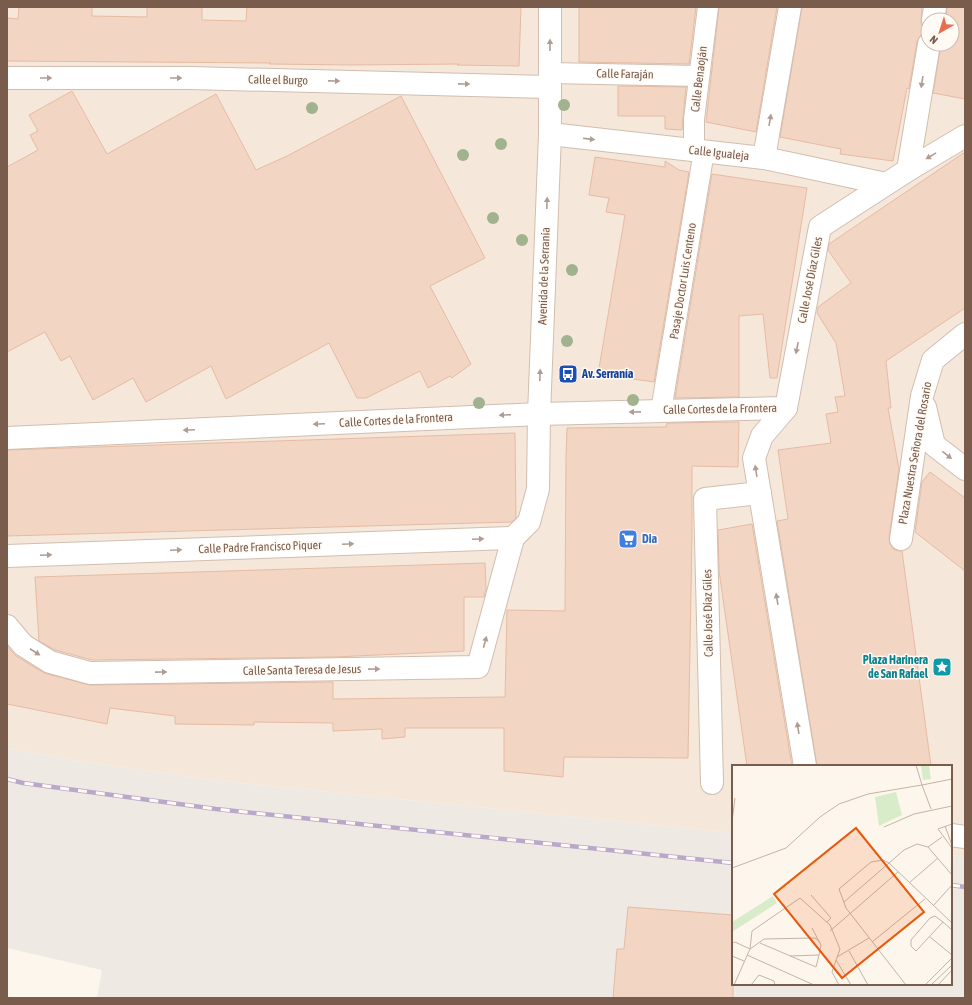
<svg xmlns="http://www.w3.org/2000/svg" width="972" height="1005" font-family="'Asap Condensed',sans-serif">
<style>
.residential{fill:#f5e8da;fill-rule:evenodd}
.industrial{fill:#efe9e4}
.building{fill:#f3d5c3;stroke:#e6bba3}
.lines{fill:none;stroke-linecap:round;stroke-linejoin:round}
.pedestrian-casing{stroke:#d1beb0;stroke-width:22}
.minor-casing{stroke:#d1beb0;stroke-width:24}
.tertiary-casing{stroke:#d1beb0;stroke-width:24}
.pedestrian{stroke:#fff;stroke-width:20}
.minor{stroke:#fff;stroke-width:22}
.tertiary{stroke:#fff;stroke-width:22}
.rail-casing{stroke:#b9a8c9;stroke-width:4.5}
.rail{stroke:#fffaf3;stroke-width:3;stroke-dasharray:9;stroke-linecap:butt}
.tree{fill:#a0b28e}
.oneway{fill:#af9d94}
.labels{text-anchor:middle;stroke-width:3;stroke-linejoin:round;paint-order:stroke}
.street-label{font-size:12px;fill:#7a5c4d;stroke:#fffaf3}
.transit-label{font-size:12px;font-weight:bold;fill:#164399;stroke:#fffaf3;text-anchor:start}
.shop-label{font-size:12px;font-weight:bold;fill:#366cbe;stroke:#fffaf3;text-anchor:start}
.culture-label{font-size:12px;font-weight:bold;fill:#0d838f;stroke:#fffaf3;text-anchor:end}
.inset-road{fill:none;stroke:#c5b3a7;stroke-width:1}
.view{fill:#e8590c;fill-opacity:0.15;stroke:#e8590c;stroke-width:2}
.inset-edge{fill:none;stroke:#7a5c4d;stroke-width:2}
</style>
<rect width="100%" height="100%" fill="#fdf6ec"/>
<path class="residential" d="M7,7H965V857L951,855V766H733V833L211,780L73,760L7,748ZM928,20H952V44H928Z"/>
<polygon class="industrial" points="7,748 73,760 211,780 733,833 733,984 951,984 951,855 965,857 965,998 97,998 102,970 7,948"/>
<g class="building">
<polygon points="19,7 92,7 92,16 147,17 147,7 202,7 202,20 246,21 247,7 521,7 519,66 457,65 459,64 351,65 269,64 271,63 7,61 7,18 18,19"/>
<polygon points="579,7 696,7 689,64 579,62"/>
<polygon points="719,7 777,7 756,132 706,122"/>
<polygon points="802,7 922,7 921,24 928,32 924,32 920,36 917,42 909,89 907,88 893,161 840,154 841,149 780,137"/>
<polygon points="947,7 965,7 965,99 933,93 941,44 952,44 952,20 946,20"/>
<polygon points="618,86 686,87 683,118 682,130 665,129 665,116 618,116"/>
<polygon points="72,91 107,154 216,94 256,170 287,156 401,96 485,258 430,286 471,364 452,378 450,376 428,388 420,371 366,398 357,398 329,343 226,399 211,366 146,402 133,378 93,400 70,356 61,361 45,332 7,352 7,167 38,150 30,135 38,131 29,115"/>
<polygon points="965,152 965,308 886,361 891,408 888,408 899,469 889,538 890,544 893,549 899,551 902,551 931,766 817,766 777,521 788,519 778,450 831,443 826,414 838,412 835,397 845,396 836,343 817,313 818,307 851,283 828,250 829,244"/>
<polygon points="595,157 665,167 665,161 679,170 689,172 654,382 598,374 625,215 606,212 609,198 589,195"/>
<polygon points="712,174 807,188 777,378 770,378 763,314 739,316 739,397 675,398"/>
<polygon points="739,422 738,467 692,466 692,534 688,758 564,757 563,777 504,771 504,728 405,728 405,737 382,739 382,729 333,731 333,723 254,722 254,725 175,724 175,716 110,708 107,724 7,704 7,646 16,656 44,673 90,685 333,682 333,699 505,697 507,610 565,611 566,456 567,428 666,427 667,423"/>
<polygon points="515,433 516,518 512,522 7,536 7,450"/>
<polygon points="930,472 965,498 965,571 915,532 922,482"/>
<polygon points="752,524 792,766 747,766 719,571 718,530"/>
<polygon points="485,563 486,589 484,597 464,597 464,651 334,657 92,660 55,650 39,641 35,577"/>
<polygon points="628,907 733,915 733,998 613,998 617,949 624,949"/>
</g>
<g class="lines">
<g class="pedestrian-casing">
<g id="pedestrian">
<polyline points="550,73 699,76"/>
<polyline points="694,150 694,119 708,7"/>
<polyline points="661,411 704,151"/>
</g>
</g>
<g class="minor-casing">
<g id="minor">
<polyline points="933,20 935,7"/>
<polyline points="764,158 790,7"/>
<polyline points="908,170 929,44"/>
<polyline points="925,407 934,445 965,469"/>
<polyline points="786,408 762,436 754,458 805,766"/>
<polyline points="513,538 529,522 538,489 539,414"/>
<polyline points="901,539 922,396 933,360 965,334"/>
<polyline points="7,556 513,538"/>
<polyline points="7,626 23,645 50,662 90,673 478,667 513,538"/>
<polyline points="712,783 705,499 760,493"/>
<polyline points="951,835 965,837"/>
</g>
</g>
<g class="tertiary-casing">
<g id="tertiary">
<polyline points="7,78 190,78 550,87"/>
<polyline points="550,134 764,158 886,184"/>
<polyline points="539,414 550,134 550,7"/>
<polyline points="7,438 539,414 786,408 820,227 908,170 965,136"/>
</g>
</g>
<use href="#pedestrian" class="pedestrian"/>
<use href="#minor" class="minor"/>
<use href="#tertiary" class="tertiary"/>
<g class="rail-casing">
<g id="rail">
<polyline points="7,779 23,783 216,809 733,863"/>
<polyline points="951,885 965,887"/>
</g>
</g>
<use href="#rail" class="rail"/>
</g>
<g class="tree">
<circle cx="564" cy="105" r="6"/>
<circle cx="312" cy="108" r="6"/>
<circle cx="501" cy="144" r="6"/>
<circle cx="463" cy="155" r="6"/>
<circle cx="493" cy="218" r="6"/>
<circle cx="522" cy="240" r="6"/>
<circle cx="572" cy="270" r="6"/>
<circle cx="567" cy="341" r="6"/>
<circle cx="633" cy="400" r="6"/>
<circle cx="479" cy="403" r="6"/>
</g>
<defs><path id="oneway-solid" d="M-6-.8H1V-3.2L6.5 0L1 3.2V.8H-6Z"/></defs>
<g class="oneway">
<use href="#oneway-solid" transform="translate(550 45) rotate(-90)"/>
<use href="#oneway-solid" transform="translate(46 78)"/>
<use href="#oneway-solid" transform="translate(176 78)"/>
<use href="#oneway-solid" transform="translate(334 81) rotate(1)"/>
<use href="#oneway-solid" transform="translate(922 82) rotate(99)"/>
<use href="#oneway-solid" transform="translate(464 84) rotate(1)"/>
<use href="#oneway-solid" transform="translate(770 120) rotate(-80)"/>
<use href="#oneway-solid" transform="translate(589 139) rotate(7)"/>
<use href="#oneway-solid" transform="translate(931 156) rotate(149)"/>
<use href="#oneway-solid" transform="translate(547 203) rotate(-88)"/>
<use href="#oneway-solid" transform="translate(797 348) rotate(101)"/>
<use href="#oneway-solid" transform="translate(540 375) rotate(-88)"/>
<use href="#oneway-solid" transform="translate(635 412) rotate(179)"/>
<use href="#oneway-solid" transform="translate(505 415) rotate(177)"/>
<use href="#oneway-solid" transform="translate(319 424) rotate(177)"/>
<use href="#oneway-solid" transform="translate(189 430) rotate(177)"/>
<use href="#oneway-solid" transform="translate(947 455) rotate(38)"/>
<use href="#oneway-solid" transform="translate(756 471) rotate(-99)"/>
<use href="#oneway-solid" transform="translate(478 539) rotate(-2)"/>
<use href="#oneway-solid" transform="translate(348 544) rotate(-2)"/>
<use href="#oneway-solid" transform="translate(176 550) rotate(-2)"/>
<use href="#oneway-solid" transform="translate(46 555) rotate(-2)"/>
<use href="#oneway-solid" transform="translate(777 599) rotate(-99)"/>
<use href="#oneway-solid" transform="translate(485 642) rotate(-75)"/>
<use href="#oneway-solid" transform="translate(35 652) rotate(33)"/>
<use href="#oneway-solid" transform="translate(374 669) rotate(-1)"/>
<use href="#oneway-solid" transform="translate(161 672) rotate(-1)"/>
<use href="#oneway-solid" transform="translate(798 728) rotate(-99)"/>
</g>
<defs>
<g id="bus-square" transform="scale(1)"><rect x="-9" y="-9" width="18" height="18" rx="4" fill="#1a4fb4" stroke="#fffaf3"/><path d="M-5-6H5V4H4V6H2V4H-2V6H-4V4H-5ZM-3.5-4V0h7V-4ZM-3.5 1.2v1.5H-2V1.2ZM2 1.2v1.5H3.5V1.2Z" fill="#fff"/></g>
<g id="supermarket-square" transform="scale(1)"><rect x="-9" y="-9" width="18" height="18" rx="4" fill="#3f7fe0" stroke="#fffaf3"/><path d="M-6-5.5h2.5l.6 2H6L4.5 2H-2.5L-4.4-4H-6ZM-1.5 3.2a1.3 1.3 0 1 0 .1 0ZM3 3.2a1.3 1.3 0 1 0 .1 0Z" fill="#fff"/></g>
<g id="sight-square" transform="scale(1)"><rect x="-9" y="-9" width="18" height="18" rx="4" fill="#0f9aa8" stroke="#fffaf3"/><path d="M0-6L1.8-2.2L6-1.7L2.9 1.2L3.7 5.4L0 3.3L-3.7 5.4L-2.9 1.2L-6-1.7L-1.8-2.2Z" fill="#fff"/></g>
</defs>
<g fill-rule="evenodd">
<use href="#bus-square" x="568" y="374"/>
<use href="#supermarket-square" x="628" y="539"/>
<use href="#sight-square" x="942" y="667"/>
</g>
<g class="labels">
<g class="street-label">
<text transform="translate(625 74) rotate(1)" y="4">Calle Faraján</text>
<text transform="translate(699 79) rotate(-83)" y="4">Calle Benaoján</text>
<text transform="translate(278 80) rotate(1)" y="4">Calle el Burgo</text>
<text transform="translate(719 153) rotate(6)" y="4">Calle Igualeja</text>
<text transform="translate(544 276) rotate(-88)" y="4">Avenida de la Serranía</text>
<text transform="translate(810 280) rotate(-79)" y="4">Calle José Díaz Giles</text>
<text transform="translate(683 281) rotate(-81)" y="4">Pasaje Doctor Luis Centeno</text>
<text transform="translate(720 409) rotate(-1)" y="4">Calle Cortes de la Frontera</text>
<text transform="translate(396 420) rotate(-3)" y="4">Calle Cortes de la Frontera</text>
<text transform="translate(915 453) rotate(-80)" y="4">Plaza Nuestra Señora del Rosario</text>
<text transform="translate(260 547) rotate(-2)" y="4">Calle Padre Francisco Piquer</text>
<text transform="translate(708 613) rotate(-91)" y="4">Calle José Díaz Giles</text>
<text transform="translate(302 670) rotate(-1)" y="4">Calle Santa Teresa de Jesus</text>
</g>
<g class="transit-label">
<text x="582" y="378">Av. Serranía</text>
</g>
<g class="shop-label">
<text x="642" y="543">Dia</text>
</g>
<g class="culture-label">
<text x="928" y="664">Plaza Harinera<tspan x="928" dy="14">de San Rafael</tspan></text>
</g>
</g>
<g transform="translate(732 765)">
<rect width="220" height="220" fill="#fdf6ec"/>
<path d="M189,0H197L199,14L191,15ZM164,27L170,50L147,61L143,32ZM41,131L45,138L0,167V157Z" fill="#d8ecc9"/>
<path class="inset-road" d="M199,44L190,20L220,14M0,57L3,33M220,59L206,64L220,83M213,61L220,80M152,62L182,49L220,41M196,82L210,72M0,103L54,83L88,52L107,39L136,29L190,20L184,0M177,118L206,93M79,130L99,153L95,157M112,137L172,85L185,79L196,82L220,110M201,141L220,120M203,151L211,157L184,186L179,181V175L198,153ZM211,157L220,165M80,163L89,180L87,190M98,166L166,107M198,172L220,190M140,177L193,134M0,178L3,177L18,184M28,178L84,202L87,190L58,191M18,184L20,166L68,133L98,160L108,184L100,207L107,220M117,186L136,220M15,190L82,220M0,191L12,196M105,192L137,173M104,195L119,220M2,220L18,184L32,174L83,173L88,177M19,220L27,210L42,216L43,220M174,220L114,143L107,124L139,97L151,95L157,98L220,158M193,220L220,193M199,220L220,200M206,220L220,205"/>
<path class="view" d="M124,63L192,147L110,213L42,129Z"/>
<rect width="220" height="220" class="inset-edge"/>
</g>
<rect width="972" height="1005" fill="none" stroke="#7a5c4d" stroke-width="16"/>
<g transform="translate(940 32) rotate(219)"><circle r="19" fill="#fffaf3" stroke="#cabbb1"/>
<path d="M0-3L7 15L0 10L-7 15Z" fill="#e76f51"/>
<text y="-6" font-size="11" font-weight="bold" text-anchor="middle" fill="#7a5c4d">N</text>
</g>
</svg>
